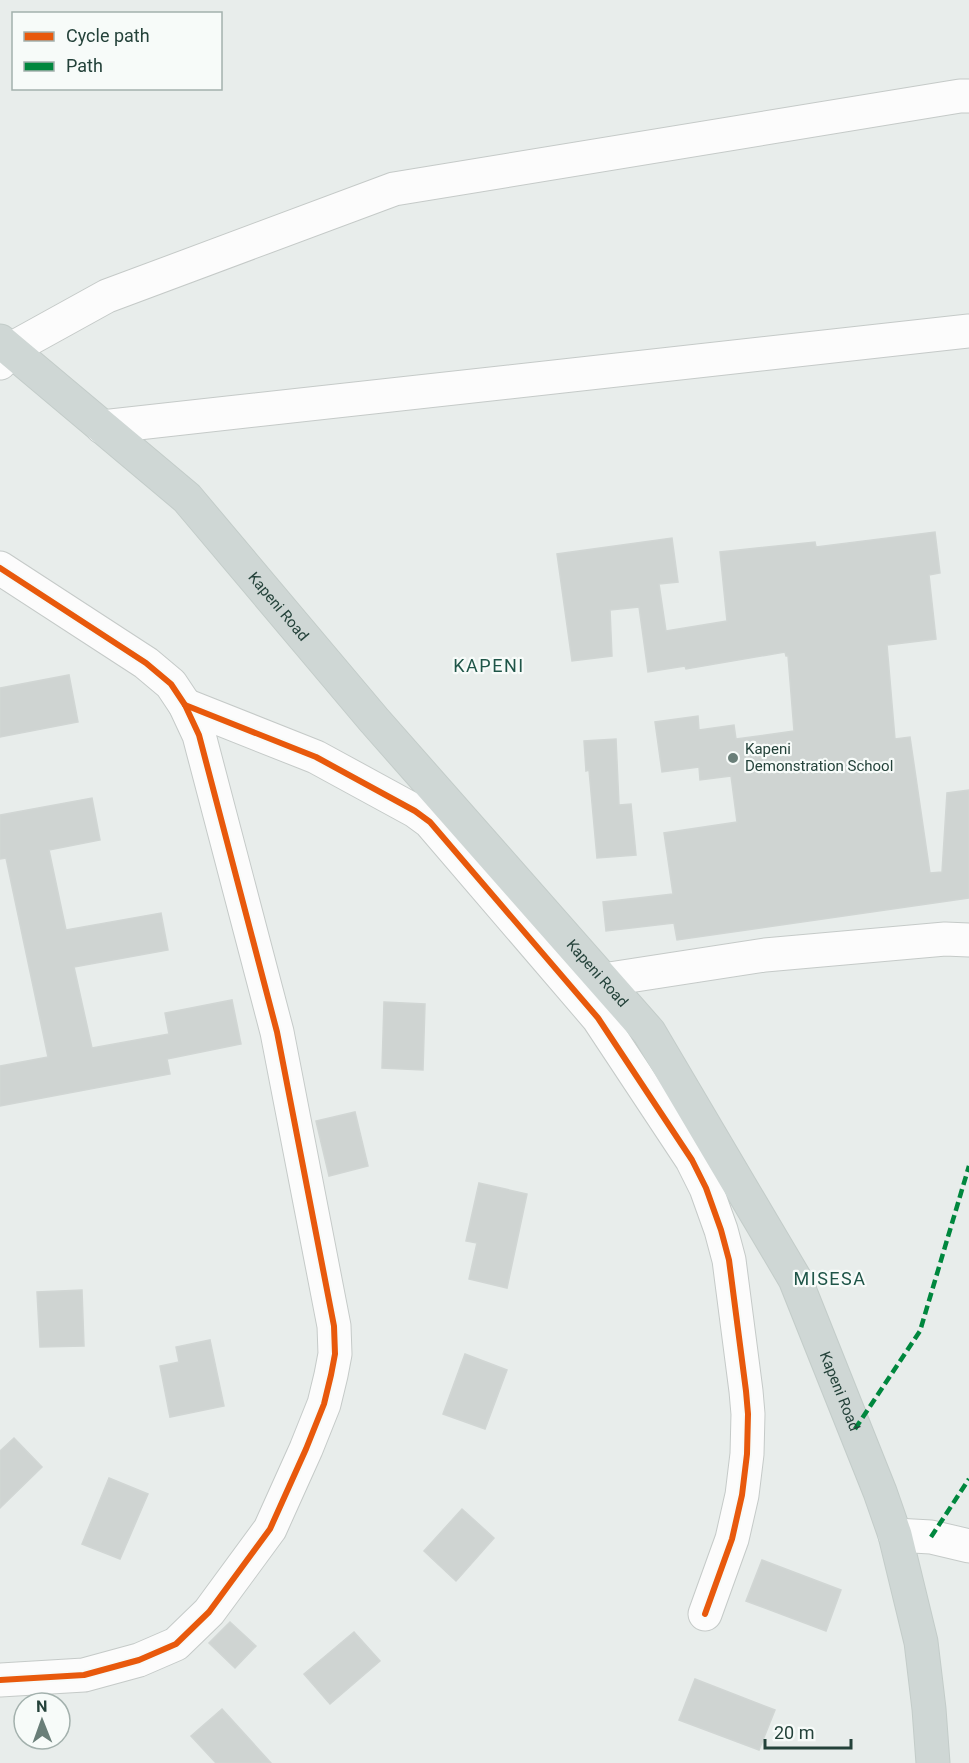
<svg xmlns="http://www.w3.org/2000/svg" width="969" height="1763" font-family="Roboto,sans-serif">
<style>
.building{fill:#cfd4d2;stroke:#d1d6d4;stroke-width:1.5}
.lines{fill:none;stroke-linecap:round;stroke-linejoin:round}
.minor-casing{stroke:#c5cac8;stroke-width:35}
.major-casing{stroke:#c3ccc9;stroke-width:35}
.minor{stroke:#fcfcfc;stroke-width:33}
.major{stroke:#cfd7d5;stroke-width:33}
.quiet{stroke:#00873e;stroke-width:4.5;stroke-dasharray:9 4.5;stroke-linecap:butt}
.cycleway-casing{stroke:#f7fbf9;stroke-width:10}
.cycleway{stroke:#e8590c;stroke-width:6}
.poi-dot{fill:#697e78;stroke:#f7fbf9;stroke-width:2}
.labels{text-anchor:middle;stroke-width:4.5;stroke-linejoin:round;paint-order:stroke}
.street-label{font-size:15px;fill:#24423a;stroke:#f7fbf9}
.poi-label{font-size:15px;fill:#24423a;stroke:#f7fbf9;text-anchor:start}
.quarter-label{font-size:18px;letter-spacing:1.5px;fill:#1f5548;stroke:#f7fbf9}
</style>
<rect width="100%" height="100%" fill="#e8edeb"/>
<g class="building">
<polygon points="935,532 940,573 929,575 936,639 887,645 895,739 910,737 930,873 942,872 947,793 969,790 969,898 677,940 674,923 606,931 603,902 673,894 664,833 737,822 731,776 700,780 699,767 662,772 655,722 698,716 699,730 734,725 736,739 794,731 788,656 786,656 785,652 686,669 685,666 648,672 639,607 610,610 612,656 572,661 557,554 672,538 678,582 659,584 666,631 727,621 720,552 815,542 816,547"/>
<polygon points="69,675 78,722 0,737 0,688"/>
<polygon points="616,739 619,805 631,804 636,855 597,858 589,770 586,771 584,741"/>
<polygon points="92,798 100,840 49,850 66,930 161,913 168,950 74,967 92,1048 169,1034 165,1013 232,1000 241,1044 167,1059 170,1074 0,1106 0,1066 48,1057 6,858 0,859 0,815"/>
<polygon points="384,1002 425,1004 423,1070 382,1068"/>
<polygon points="355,1112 368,1166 329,1176 316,1121"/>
<polygon points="479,1183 527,1194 507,1288 469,1279 477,1243 466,1241"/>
<polygon points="82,1290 84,1346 40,1347 37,1292"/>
<polygon points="210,1340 224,1406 170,1417 160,1366 179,1362 176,1347"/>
<polygon points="465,1354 507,1370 485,1429 443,1414"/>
<polygon points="14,1438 42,1467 0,1508 0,1451"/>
<polygon points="109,1478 148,1494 120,1559 82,1544"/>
<polygon points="462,1509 494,1538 456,1581 424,1551"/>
<polygon points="762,1560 841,1590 826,1631 746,1601"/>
<polygon points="230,1622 256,1646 235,1668 209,1643"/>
<polygon points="354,1632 380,1661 330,1704 304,1674"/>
<polygon points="695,1679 775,1710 759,1750 679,1720"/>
<polygon points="222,1709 271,1763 216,1763 191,1736"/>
</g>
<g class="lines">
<g class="minor-casing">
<g id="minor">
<polyline points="0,363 11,349 107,296 394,189 960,96 969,96"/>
<polyline points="102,427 969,331"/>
<polyline points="0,568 146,663 171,684 185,705 199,735 277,1032 334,1326 335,1354 331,1375 324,1404 306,1449 270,1529 209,1612 176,1644 139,1660 84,1675 0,1680"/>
<polyline points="185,705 316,757 415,811 430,822 598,1018 692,1160 706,1188 721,1230 729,1260 746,1391 748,1414 747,1454 742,1495 732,1539 705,1614"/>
<polyline points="603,980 765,955 945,939 969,940"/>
<polyline points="895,1535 931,1537 969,1546"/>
</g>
</g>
<g class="major-casing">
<g id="major">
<path id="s1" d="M0,341L187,498L374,720L649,1032L795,1279L880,1492L895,1535L921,1642L929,1709L933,1763"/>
</g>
</g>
<use href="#minor" class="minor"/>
<use href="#major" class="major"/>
<g class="quiet">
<polyline points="855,1429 920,1331 969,1166"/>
<polyline points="931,1537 969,1479"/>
</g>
<g class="cycleway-casing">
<g id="cycleway">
<polyline points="0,568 146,663 171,684 185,705 199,735 277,1032 334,1326 335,1354 331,1375 324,1404 306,1449 270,1529 209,1612 176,1644 139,1660 84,1675 0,1680"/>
<polyline points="185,705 316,757 415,811 430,822 598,1018 692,1160 706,1188 721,1230 729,1260 746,1391 748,1414 747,1454 742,1495 732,1539 705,1614"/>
</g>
</g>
<use href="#cycleway" class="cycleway"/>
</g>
<circle class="poi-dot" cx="733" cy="758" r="6"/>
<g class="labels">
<g class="street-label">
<text dy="5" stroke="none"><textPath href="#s1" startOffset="386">Kapeni Road</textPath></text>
<text dy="5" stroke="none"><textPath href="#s1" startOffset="872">Kapeni Road</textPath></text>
<text dy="5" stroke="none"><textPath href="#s1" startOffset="1358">Kapeni Road</textPath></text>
</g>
<g class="poi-label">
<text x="745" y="754">Kapeni<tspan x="745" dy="17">Demonstration School</tspan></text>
</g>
<g class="quarter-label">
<text x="489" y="672">KAPENI</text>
<text x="830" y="1285">MISESA</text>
</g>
</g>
<rect x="12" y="12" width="210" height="78" fill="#f7fbf9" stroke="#a3b1ad" stroke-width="1.5"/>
<rect x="24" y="32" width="30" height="9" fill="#e8590c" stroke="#a3b1ad" stroke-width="1.5"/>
<text x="66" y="42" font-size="18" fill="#24423a">Cycle path</text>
<rect x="24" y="62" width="30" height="9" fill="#00873e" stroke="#a3b1ad" stroke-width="1.5"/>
<text x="66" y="72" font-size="18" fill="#24423a">Path</text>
<g transform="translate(42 1721) rotate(359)"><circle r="28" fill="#f7fbf9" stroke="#a3b1ad" stroke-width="1.5"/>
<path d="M0-4.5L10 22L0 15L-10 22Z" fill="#697e78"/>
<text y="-9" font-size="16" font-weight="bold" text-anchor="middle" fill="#24423a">N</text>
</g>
<path d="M765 1739v9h86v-9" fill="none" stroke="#24423a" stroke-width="3"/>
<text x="774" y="1739" font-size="18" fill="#24423a" stroke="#f7fbf9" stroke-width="4.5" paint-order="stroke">20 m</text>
</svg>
